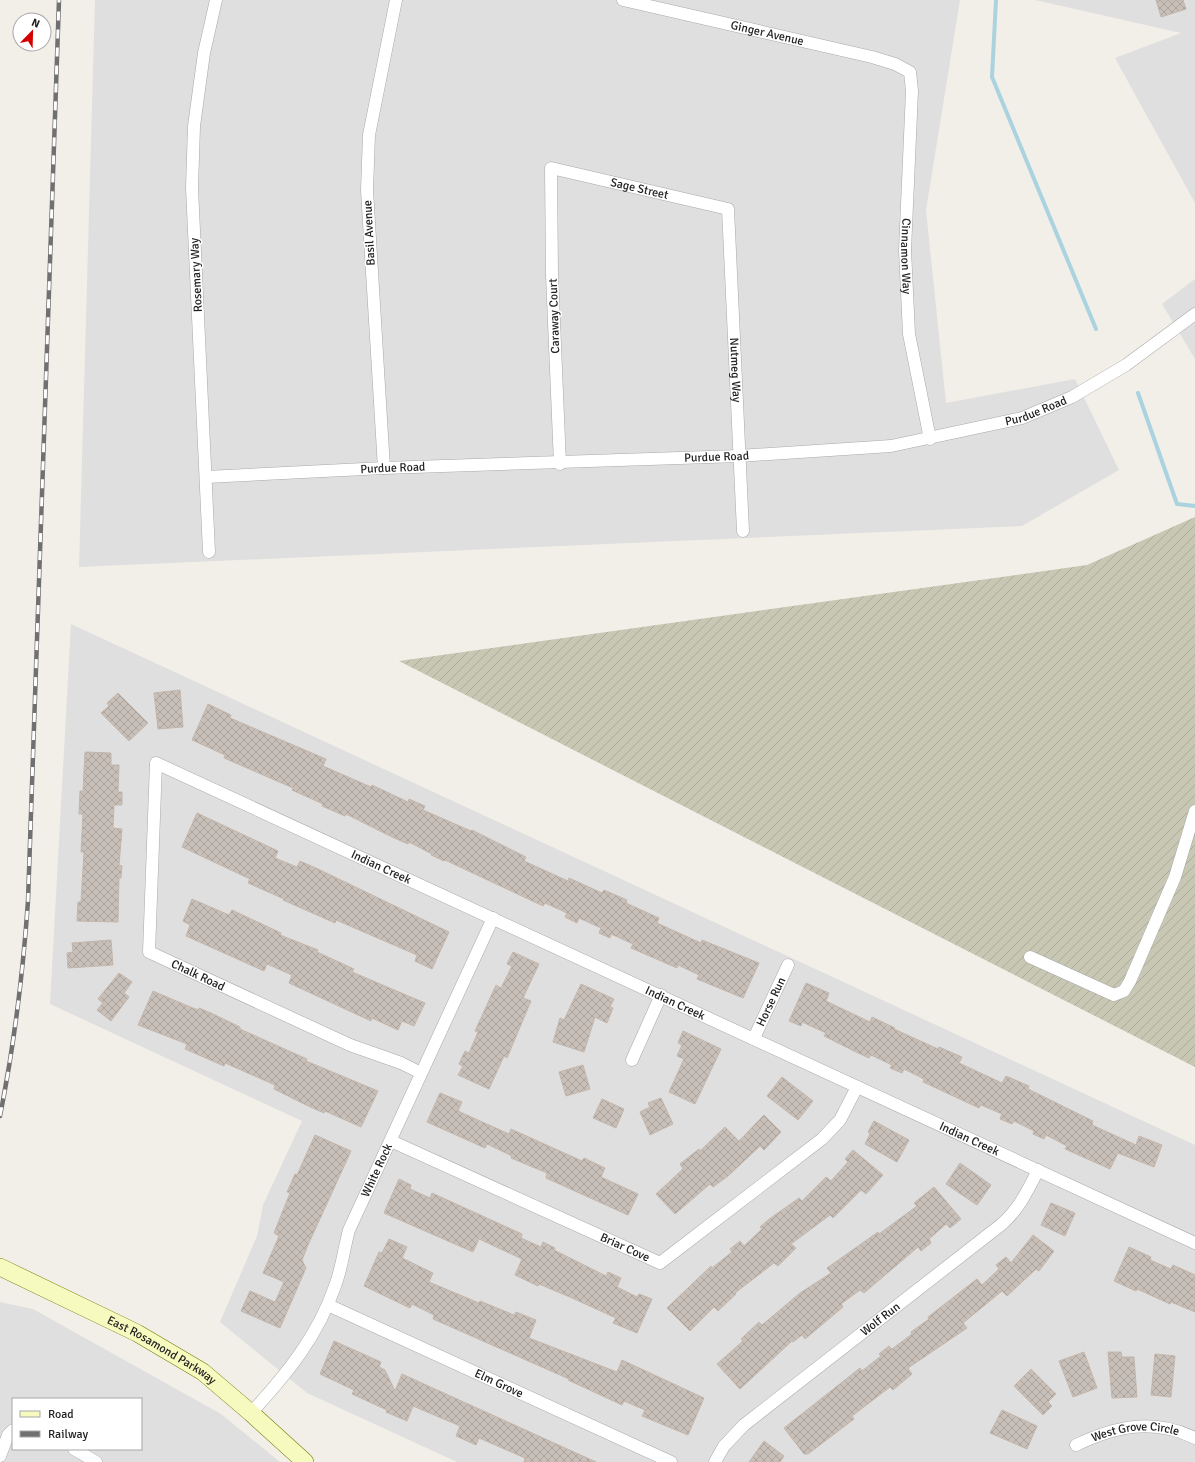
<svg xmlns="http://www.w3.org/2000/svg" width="1195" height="1462" font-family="Signika,sans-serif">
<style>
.residential{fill:#e0dfdf;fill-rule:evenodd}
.construction{fill:url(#construction-furrows)}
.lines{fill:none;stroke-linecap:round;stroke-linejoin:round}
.stream{stroke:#aad3df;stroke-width:4}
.building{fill:url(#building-cross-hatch);stroke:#c4b6ab}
.street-casing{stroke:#a9a9a9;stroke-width:13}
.secondary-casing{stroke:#707d05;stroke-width:18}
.street{stroke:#fff;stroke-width:12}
.secondary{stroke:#f7fabf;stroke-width:17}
.rail-casing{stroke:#707070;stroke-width:4.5}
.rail{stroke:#fff;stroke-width:3;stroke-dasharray:9;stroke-linecap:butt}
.labels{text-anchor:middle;stroke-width:3;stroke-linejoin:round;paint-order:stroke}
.street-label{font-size:12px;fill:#222;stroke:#fff}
</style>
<defs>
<pattern id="construction-furrows" width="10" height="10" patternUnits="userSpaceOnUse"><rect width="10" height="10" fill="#c7c7b4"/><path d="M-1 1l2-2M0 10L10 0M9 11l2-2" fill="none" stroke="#abab9a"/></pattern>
<pattern id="building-cross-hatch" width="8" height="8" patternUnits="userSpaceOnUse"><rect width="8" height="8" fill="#c7bfb8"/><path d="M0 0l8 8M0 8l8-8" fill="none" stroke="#aba49e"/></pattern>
</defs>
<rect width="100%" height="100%" fill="#f2efe9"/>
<g class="residential">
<polygon points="95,0 960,0 926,210 946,403 1075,379 1119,470 1022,526 79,567"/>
<polygon points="1035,0 1195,0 1195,203 1115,58 1181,33"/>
<polygon points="1195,279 1195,359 1162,304"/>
<polygon points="71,624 1195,1145 1195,1462 457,1462 307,1393 220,1322 257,1236 263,1205 302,1121 50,1004"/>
<path d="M0,1302L33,1309L221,1414L280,1462H0ZM13,1399H141V1449H13Z"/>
</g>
<polygon class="construction" points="1195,517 1195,1067 399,661 1087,565"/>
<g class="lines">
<g class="stream">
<polyline points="996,0 992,77 1096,329"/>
<polyline points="1138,393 1177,504 1195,506"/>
</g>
</g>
<g class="building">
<polygon points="1156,0 1183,0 1186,9 1161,17"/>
<polygon points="180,690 183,727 158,729 154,693"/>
<polygon points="118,693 148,723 129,741 101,713 109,706 107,703"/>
<polygon points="208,704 231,715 230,718 326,759 323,766 371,787 372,785 408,802 409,799 425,806 423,810 471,831 472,830 526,857 524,861 568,881 569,878 602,893 604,890 627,900 626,903 659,918 657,923 701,943 702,940 759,963 743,998 697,979 699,975 678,965 677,968 631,948 633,944 611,934 610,938 599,933 601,928 579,918 577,923 565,917 567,913 545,903 543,906 445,860 444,861 431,855 432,854 409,842 408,844 392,837 346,814 345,816 322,806 323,804 292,790 293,788 224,758 225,755 192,740"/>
<polygon points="85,752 111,753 111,765 119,765 118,792 122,792 122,805 114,805 113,828 122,829 119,865 122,866 121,878 119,878 118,922 77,921 78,902 81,902 84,852 81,852 83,814 79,814 80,791 83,791"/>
<polygon points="197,813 278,851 275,858 297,867 300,861 318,869 449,932 432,969 415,961 417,955 336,920 335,923 283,900 284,899 248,883 250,879 182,847"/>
<polygon points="192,899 229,915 232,910 281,933 280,935 318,950 317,952 354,969 352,972 425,1003 414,1026 402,1021 398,1030 372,1018 371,1021 289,983 292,975 267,964 264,971 186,936 190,925 183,921"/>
<polygon points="111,940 113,965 68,968 67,953 73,952 72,943"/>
<polygon points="513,952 539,964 523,998 531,1001 507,1058 504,1056 489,1089 458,1075 463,1066 459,1064 465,1051 469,1053 478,1032 475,1031 496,985 501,988 512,966 507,964"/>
<polygon points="119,973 132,982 124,993 129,997 111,1021 97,1010 103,1003 98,999"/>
<polygon points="806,983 829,993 826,1001 870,1022 872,1017 895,1028 894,1029 938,1049 939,1047 962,1057 959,1063 1002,1083 1006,1076 1029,1086 1028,1089 1093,1121 1092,1125 1136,1145 1139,1136 1162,1145 1154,1167 1118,1153 1110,1169 1065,1149 1067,1146 1046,1135 1044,1139 1033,1134 1034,1131 1014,1121 1012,1124 1000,1119 1002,1114 981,1105 979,1108 923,1082 924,1079 904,1069 902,1073 890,1068 892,1065 871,1055 869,1058 856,1052 824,1036 826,1033 802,1022 801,1026 789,1021"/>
<polygon points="581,984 614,999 610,1007 613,1008 607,1023 595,1017 584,1052 553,1042 560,1018 564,1020"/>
<polygon points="153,991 188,1006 198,1010 199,1008 211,1013 240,1027 240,1029 307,1059 306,1061 378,1091 361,1127 325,1111 324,1113 306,1105 274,1089 275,1085 225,1063 224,1066 185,1049 187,1044 138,1025"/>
<polygon points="683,1031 721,1049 695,1104 669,1092 684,1059 677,1056 682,1045 678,1043"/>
<polygon points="583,1065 590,1089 566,1096 559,1072"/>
<polygon points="782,1077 813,1101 798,1120 767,1096"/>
<polygon points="440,1093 462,1102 458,1111 509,1134 511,1129 582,1161 584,1158 605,1168 601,1177 638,1194 628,1215 546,1178 547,1173 511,1158 512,1156 487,1144 485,1148 427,1122"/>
<polygon points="661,1098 673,1124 650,1135 640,1112 650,1107 648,1103"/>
<polygon points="602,1099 624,1109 616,1128 593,1118"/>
<polygon points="764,1115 781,1132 764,1150 760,1146 728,1176 713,1187 710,1184 675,1214 656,1194 683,1169 680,1164 699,1149 700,1151 725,1127 739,1141"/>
<polygon points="874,1121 909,1140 897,1162 865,1144 870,1134 868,1132"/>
<polygon points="315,1135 351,1151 308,1245 302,1260 306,1268 280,1328 241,1311 250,1291 275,1302 284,1282 263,1273 279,1236 274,1233 290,1193 287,1192 295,1174 297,1175"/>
<polygon points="853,1150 883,1175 866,1194 861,1190 833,1218 830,1215 791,1244 796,1248 778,1266 774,1263 735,1293 736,1294 718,1311 714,1307 690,1331 667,1308 711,1266 712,1268 732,1252 730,1249 740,1241 744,1246 762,1229 760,1227 768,1220 799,1198 802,1201 826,1177 831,1181 848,1162 845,1159"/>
<polygon points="960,1163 991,1185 977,1205 946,1184"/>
<polygon points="399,1179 411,1185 410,1189 430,1198 432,1193 522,1234 521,1238 541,1247 543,1242 555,1248 554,1250 606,1276 608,1272 621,1278 617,1287 637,1297 639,1294 652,1299 637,1333 613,1323 616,1318 572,1298 539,1284 538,1286 515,1275 522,1259 479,1239 473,1252 384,1213"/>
<polygon points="934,1187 961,1219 950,1228 946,1224 929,1239 931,1243 921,1251 918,1247 864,1293 860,1290 841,1304 843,1307 805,1339 802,1335 793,1342 792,1341 740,1389 717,1364 743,1341 741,1339 759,1322 762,1325 800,1293 831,1273 827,1268 878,1232 879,1234 917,1206 914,1203"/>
<polygon points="1051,1203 1075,1213 1065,1236 1041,1225"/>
<polygon points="1033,1235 1054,1251 1039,1271 1036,1269 1007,1296 1002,1291 963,1323 967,1328 908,1368 912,1374 893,1390 890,1387 852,1416 854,1419 808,1454 804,1454 784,1428 860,1368 862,1371 881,1356 879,1354 889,1346 892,1349 912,1334 911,1332 929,1319 928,1317 977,1279 982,1285 999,1269 996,1265 1006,1257 1011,1263"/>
<polygon points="389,1239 407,1247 402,1258 433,1273 429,1282 479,1303 480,1301 514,1315 516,1312 536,1320 529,1338 617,1372 622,1360 704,1398 688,1435 642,1416 645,1410 624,1401 622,1405 568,1380 569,1379 433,1319 434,1315 412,1304 410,1308 364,1286 379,1252 382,1253"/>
<polygon points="1129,1247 1151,1257 1150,1260 1171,1269 1173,1265 1195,1275 1195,1312 1171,1302 1170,1304 1137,1289 1136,1291 1114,1281"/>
<polygon points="334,1341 381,1362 379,1367 385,1370 395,1391 402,1374 596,1462 524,1462 525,1458 479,1438 476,1445 456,1436 460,1426 413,1406 407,1421 386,1412 387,1410 352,1394 354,1390 320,1374"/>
<polygon points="1084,1352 1097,1388 1073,1397 1059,1361"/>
<polygon points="1108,1352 1121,1352 1122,1357 1134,1357 1137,1397 1112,1398"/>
<polygon points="1155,1354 1175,1356 1171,1397 1151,1395"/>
<polygon points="1031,1369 1056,1394 1048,1402 1052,1406 1043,1415 1014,1386"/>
<polygon points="1002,1410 1037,1426 1027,1449 990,1433"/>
<polygon points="764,1441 784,1456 780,1462 749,1462"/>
</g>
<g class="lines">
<g class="street-casing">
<g id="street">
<path id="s1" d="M623,0L872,57L895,64L910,72L912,91L905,250L909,334L930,439"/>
<path id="s2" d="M560,464L552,275L551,168L728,209L743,531"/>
<polyline points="384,468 367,190 369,135 396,0"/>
<path id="s3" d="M206,477L384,468L739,456L891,446L1022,418L1072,397L1126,365L1195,314"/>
<polyline points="209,552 192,188 194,126 204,53 216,0"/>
<polyline points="1030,957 1114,995 1124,991 1130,981 1175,877 1195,811"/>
<path id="s4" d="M754,1038L788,965"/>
<polyline points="632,1060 661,995"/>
<path id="s5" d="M421,1073L401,1063L350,1045L149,952L156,763L1195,1243"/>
<path id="s6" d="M391,1141L660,1263L822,1139L840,1120L857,1087"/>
<path id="s7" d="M328,1305L671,1462"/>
<path id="s8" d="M251,1413C286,1375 318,1336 335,1286C342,1268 344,1248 349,1230L493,918"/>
<path id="s9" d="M1076,1445C1116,1426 1153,1418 1195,1438"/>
<polyline points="74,1449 96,1462"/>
<polyline points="0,1456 8,1435 13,1430"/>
<path id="s10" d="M715,1462L724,1446L744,1425L1002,1224C1019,1209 1028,1190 1038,1170"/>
</g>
</g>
<g class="secondary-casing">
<g id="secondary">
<path id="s11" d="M0,1267L137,1333L203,1372L251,1413L305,1462"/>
</g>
</g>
<use href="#street" class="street"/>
<use href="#secondary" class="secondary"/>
<g class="rail-casing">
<path id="rail" d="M0,1116C14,1046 23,973 28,901L59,0"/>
</g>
<use href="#rail" class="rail"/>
</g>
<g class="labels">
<g class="street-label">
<text dy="4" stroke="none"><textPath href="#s1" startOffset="148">Ginger Avenue</textPath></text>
<text dy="4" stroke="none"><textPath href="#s2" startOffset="387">Sage Street</textPath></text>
<text transform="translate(369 233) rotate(-93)" y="4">Basil Avenue</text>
<text dy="4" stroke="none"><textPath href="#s1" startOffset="481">Cinnamon Way</textPath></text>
<text transform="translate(196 275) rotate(-93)" y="4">Rosemary Way</text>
<text transform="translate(554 316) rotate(-92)" y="4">Caraway Court</text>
<text dy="4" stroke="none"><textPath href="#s2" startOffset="639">Nutmeg Way</textPath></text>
<text dy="4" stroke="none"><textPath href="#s3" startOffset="835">Purdue Road</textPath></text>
<text dy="4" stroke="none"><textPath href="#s3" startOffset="511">Purdue Road</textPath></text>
<text dy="4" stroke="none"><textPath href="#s3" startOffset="187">Purdue Road</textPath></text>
<text dy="4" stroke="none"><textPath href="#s5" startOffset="735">Indian Creek</textPath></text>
<text transform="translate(198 975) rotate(25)" y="4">Chalk Road</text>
<text dy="4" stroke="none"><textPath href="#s5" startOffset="1059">Indian Creek</textPath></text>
<text dy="4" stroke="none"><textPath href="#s4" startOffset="40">Horse Run</textPath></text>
<text dy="4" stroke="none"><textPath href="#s5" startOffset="1383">Indian Creek</textPath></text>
<text dy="4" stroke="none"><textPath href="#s8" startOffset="277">White Rock</textPath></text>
<text dy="4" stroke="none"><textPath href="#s6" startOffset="257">Briar Cove</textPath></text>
<text dy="4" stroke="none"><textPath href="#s10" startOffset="220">Wolf Run</textPath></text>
<text dy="4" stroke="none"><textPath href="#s11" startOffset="182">East Rosamond Parkway</textPath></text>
<text dy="4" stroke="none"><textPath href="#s7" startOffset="188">Elm Grove</textPath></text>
<text dy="4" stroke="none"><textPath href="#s9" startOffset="62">West Grove Circle</textPath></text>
</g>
</g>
<rect x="12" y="1398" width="130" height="52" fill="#ffffff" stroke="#a7a7a7"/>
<rect x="20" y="1411" width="20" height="6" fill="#f7fabf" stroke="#a7a7a7"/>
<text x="48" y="1418" font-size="12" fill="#222222">Road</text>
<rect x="20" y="1431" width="20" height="6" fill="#707070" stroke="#a7a7a7"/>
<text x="48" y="1438" font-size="12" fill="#222222">Railway</text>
<g transform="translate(32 32) rotate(23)"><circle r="19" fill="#ffffff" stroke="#a7a7a7"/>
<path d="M0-3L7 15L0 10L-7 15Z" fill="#d40000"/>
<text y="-6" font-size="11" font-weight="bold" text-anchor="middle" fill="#222222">N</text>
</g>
</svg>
